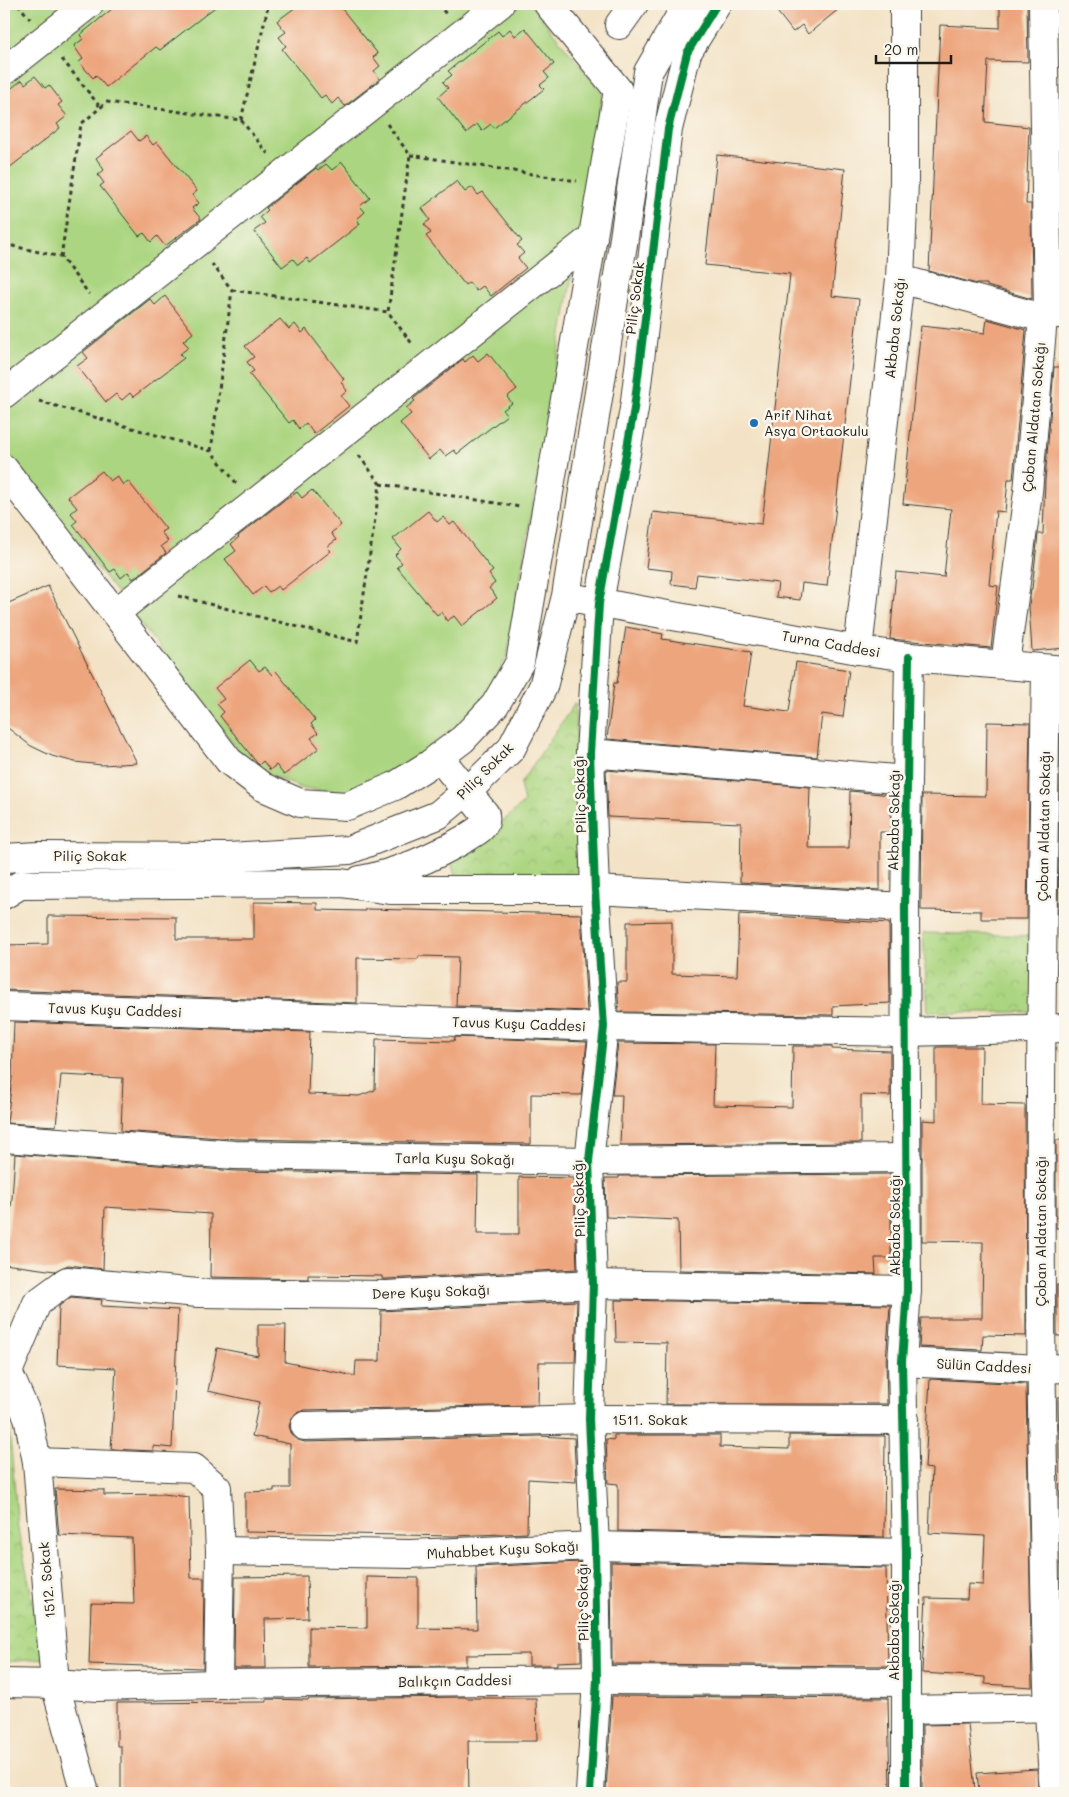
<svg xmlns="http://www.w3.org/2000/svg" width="1069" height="1797" font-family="Mali,sans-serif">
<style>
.grass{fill:#abd580;stroke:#64784e}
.park{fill:url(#park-crowns);stroke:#64784e}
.building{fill:#eda57d}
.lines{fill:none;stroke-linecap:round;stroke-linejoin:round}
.minor-casing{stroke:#3c3a35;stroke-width:30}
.path{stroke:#3c3a35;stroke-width:3;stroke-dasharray:4 4;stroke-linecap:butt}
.minor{stroke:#fff;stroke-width:28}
.cycleway-casing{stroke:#fbf7ec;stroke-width:11}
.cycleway{stroke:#00873e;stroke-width:8}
.poi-dot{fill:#1f6fb2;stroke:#fbf7ec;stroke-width:2}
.labels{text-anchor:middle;stroke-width:5;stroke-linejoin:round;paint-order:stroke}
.street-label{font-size:14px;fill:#1c1c1c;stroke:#fbf7ec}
.poi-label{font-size:14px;fill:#1c1c1c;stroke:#fbf7ec;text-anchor:start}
</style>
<defs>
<pattern id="park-crowns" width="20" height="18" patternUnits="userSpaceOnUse" patternTransform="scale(1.25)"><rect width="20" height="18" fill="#abd580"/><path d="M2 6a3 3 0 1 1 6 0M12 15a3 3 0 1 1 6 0" fill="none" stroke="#93b66e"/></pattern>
</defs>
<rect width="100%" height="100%" fill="#fbf7ec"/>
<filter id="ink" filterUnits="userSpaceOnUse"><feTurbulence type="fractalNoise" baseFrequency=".02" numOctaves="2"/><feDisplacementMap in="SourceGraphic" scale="10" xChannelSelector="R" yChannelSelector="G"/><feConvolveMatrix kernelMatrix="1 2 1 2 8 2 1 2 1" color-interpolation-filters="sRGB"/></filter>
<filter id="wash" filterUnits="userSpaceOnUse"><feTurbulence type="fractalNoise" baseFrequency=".0096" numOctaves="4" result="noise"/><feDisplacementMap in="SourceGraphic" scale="20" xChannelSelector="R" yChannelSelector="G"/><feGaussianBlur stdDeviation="1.12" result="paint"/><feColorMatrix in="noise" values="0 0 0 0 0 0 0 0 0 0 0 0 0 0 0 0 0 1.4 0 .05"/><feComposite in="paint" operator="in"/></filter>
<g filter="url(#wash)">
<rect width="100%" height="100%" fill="#f3e2c5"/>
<g class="grass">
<polygon points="4,4 75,4 4,60"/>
<polygon points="103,4 488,4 4,384 4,82"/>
<polygon points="512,4 530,4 603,94 579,237 120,597 4,447 4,403"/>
<polygon points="574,263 507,657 484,697 453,728 422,753 389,774 345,792 304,789 270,775 239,751 131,611"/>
</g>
<g class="park">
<polygon points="575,703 582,878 456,879 450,858 487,836 524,802 520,784"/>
<polygon points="923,933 1039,936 1038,1012 928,1012"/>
<polygon points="4,1396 5,1396 9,1423 18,1530 37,1621 44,1659 4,1662"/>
</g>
<g id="blocks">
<g class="building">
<polygon points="118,4 219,4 160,50 156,47 106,87 96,75 93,78 79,62 83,59 74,46 83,39 80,35"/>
<polygon points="300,4 338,4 378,54 373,57 380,66 374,71 380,79 345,106 338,98 332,104 325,95 321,98 282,49 286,46 279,37 286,32 277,21"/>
<polygon points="771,4 845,4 808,34 802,25 793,32"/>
<polygon points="1000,4 1027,4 1028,62 988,61 985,122 1029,127 1026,204 1031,204 1032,299 987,286 987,284 977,284 929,271 940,25 1000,28"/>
<polygon points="525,28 554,64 544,72 549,78 540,85 544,89 494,128 491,124 482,131 477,124 466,133 438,97 448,88 443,82 452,75 448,71 498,31 502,36 510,29 515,36"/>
<polygon points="35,76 45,88 49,85 62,102 58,105 67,116 57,124 60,128 4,172 4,94 22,80 25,84"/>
<polygon points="131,131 139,141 146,136 153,145 157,142 197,191 192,195 199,203 192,208 201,219 165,246 157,236 151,242 144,233 139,236 100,186 104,183 98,175 104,170 96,158"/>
<polygon points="717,155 845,169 832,296 859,299 827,586 802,583 800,600 776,597 778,583 697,574 695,587 671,584 672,571 646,568 653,512 762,524 790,274 705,265"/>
<polygon points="342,162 370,198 360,206 365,212 357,219 360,224 310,263 307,258 298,265 293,259 282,267 254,231 265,223 260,217 268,210 266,208 316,168 318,170 326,164 332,170"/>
<polygon points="457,181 465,192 472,187 478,195 483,192 522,241 517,245 524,253 518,258 526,268 491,296 483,286 476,291 469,282 465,285 426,236 431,233 424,224 430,220 422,208"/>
<polygon points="165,296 193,333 183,341 189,347 180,354 184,358 133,397 130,393 122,400 116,394 106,402 77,366 88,358 83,352 150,299 155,305"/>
<polygon points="280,319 289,329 295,324 302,333 306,329 344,379 341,382 347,391 341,396 349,406 314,434 306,423 299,429 293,420 289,423 249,374 254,371 247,362 254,357 245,346"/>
<polygon points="987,319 1026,330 1013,479 1008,479 1005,512 996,511 989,585 998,586 991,648 890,639 896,572 944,577 951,509 903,504 921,326 985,333"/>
<polygon points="488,353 517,389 507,397 512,403 503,410 507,415 457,454 454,450 445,456 440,450 429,459 400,423 411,414 406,408 415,401 413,399 463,359 465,362 473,355 478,361"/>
<polygon points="1054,367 1065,367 1065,648 1032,651 1029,606 1031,589 1032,589 1038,534 1043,534 1045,480"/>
<polygon points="102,471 110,481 117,476 123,485 128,481 166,529 161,532 168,541 161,546 166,553 133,579 128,572 121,578 115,569 110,572 73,524 77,521 71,513 77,508 68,497"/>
<polygon points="312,490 341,525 331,533 336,540 327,547 331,551 281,590 278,586 269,592 264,586 253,595 225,559 236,551 231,544 239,537 238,536 288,497 289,498 297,492 302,498"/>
<polygon points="428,511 437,522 443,517 450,525 454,522 493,571 489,574 495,583 489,588 497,598 462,626 454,616 447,621 441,612 437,615 397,567 402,563 395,555 401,549 393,539"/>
<polygon points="48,586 137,763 102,765 75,762 52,756 31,746 4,725 4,605"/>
<polygon points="626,627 663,634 662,639 751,652 743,706 789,712 796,662 849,670 843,717 822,714 817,757 607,739 614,683 617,683"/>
<polygon points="250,660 259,671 265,667 272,675 276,671 315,720 311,724 318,733 311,738 319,748 284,775 276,765 270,770 263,761 259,765 257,763 220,716 224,712 217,704 224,699 215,688"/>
<polygon points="987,722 1030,723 1027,919 981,919 981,911 921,910 922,795 986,796"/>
<polygon points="1061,723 1065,723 1065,919 1058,919"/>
<polygon points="606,770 810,787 808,848 849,848 850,791 891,795 891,832 880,832 880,890 740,882 741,823 608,817"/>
<polygon points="254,902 317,903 317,910 365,911 365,909 581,914 587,1011 456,1006 458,957 419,956 418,959 357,958 357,1003 4,990 4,945 48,944 48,916 176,917 176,939 254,939"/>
<polygon points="739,914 889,923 890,1003 833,1006 833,1015 619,1012 617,982 627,982 627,922 672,921 672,974 737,976"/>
<polygon points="14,1022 310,1032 308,1094 359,1096 375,1090 376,1039 454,1041 455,1037 587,1042 581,1095 531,1094 531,1144 236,1139 121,1131 123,1078 61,1075 56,1126 7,1123 12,1078"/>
<polygon points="618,1043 715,1044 713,1105 792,1107 793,1046 832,1046 832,1049 890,1051 890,1096 861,1095 861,1143 620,1145 622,1095 612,1095"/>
<polygon points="936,1047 982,1047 981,1104 1025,1105 1026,1336 983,1335 982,1350 919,1347 921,1318 982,1318 983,1242 922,1241 922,1120 936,1121"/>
<rect x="1056" y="1140" width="9" height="88"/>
<polygon points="15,1154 235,1171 478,1175 477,1234 519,1234 519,1177 574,1178 577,1269 387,1279 382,1279 382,1276 308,1275 308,1279 210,1277 211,1214 105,1207 103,1269 68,1265 55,1271 4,1264 12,1199"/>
<polygon points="891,1174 891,1258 875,1258 876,1274 679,1270 678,1220 606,1217 605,1178 619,1178 619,1176"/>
<rect x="1057" y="1285" width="8" height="51"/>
<polygon points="71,1297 102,1300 101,1306 178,1310 172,1448 153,1446 153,1451 111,1449 116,1368 57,1365 59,1306"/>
<polygon points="615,1300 890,1305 886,1361 887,1404 666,1404 667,1343 616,1342"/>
<polygon points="577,1301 575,1362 539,1362 538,1405 305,1410 296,1413 292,1418 289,1426 292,1435 298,1440 305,1442 540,1436 574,1438 576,1482 528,1479 527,1533 453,1536 245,1532 245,1492 274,1491 274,1488 290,1488 290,1444 252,1436 259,1402 208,1391 217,1348 258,1356 258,1325 286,1325 285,1362 355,1376 356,1361 380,1361 381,1311"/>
<polygon points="930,1379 1026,1384 1032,1687 985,1684 985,1677 922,1673 926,1598 967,1599 968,1584 983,1585 985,1536 929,1533 932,1469 925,1468"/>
<polygon points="1058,1397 1065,1397 1065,1623 1062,1623"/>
<polygon points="614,1435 720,1435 720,1447 789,1449 789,1435 885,1436 884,1537 618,1531 618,1484 608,1483 606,1439 614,1440"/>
<polygon points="55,1489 104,1490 104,1495 163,1494 189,1497 191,1578 204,1578 203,1668 89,1664 91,1603 134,1604 132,1538 59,1535"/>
<polygon points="580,1562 581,1661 557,1662 557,1665 529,1665 529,1654 466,1655 466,1666 309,1667 309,1627 367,1628 367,1577 418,1578 418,1628 477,1629 476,1567"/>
<polygon points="611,1562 886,1568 888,1666 612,1664"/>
<polygon points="307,1576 308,1618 265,1619 266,1668 234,1668 235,1577"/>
<polygon points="612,1696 888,1698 890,1790 836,1791 836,1793 722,1793 606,1791"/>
<polygon points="466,1697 466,1698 536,1698 537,1741 468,1741 469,1793 121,1793 121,1746 117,1746 117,1703 267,1702 267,1699 308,1700 308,1699"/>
<polygon points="968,1724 975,1789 927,1793 927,1789 922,1790 922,1725"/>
<polygon points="1037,1769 1038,1792 979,1793 977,1773"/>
</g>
</g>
</g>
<g filter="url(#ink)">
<use href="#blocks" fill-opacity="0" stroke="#3c3a35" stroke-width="1"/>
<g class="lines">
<g class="minor-casing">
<g id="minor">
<polyline points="1043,4 1048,313"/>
<polyline points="619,25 634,4"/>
<polyline points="4,71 89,4"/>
<polyline points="900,279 1043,318 1048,313 1059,314"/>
<polyline points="4,394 500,4"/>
<polyline points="4,469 229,761 263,787 300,803 347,806 395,786 430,764 463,739 495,705 520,662 618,90 548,4"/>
<polyline points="580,599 858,650 909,657 1065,670"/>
<polyline points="115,613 593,237"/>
<polyline points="858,650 900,279 904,183 904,4"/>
<polyline points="1005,664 1028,492 1043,318"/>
<path d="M1046,669C1042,936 1038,1204 1043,1471C1045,1579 1046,1686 1054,1793"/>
<polyline points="590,753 907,780"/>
<polyline points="4,858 39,856 228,857 349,850 438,815 474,785 511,749 543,687 566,596 624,238 648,72 687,4"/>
<path d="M360,880C399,873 434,857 468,837C473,833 483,829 485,822C486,820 485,817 485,814L439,757"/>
<polyline points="4,895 20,885 341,883 390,890 595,890 905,907"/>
<polyline points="4,1006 604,1027 906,1032 1065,1028"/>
<polyline points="4,1138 235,1155 589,1161 907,1158"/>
<polyline points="902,1362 1041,1369 1065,1368"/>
<polyline points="4,1372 8,1372 28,1417 37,1462 55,1684 85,1793"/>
<polyline points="8,1372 37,1303 67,1281 198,1293 387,1295 593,1284 907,1290"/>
<polyline points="305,1426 589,1419 904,1420"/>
<polyline points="37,1462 194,1468 217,1488 220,1551 218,1684"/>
<polyline points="220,1551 410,1554 595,1546 906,1553"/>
<polyline points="4,1683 55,1684 97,1687 218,1684 597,1680 906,1682"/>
<polyline points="906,1710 1065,1707"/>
<polyline points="590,1793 597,1680 595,1546 589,1419 593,1284 589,1161 604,1027 595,890 590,753 599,603 634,409 668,129 687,53 717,4"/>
<polyline points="906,1793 906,1553 902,1362 907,1290 905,907 909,657"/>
</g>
</g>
<g class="path">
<polyline points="18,4 30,19"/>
<polyline points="438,4 446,14"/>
<polyline points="62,59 101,108"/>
<polyline points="241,120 268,7 271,4"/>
<polyline points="387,124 410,155 388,312"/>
<polyline points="410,155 577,181"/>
<polyline points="4,244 61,257 89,294"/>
<polyline points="61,257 81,124 107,102 241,120 268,154"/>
<polyline points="232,290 388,312 413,345"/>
<polyline points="39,401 211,451 237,484"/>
<polyline points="211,451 232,290 212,264"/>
<polyline points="380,484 520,507"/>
<polyline points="178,596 357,642 380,484 358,454"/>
</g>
<use href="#minor" class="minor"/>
<g class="cycleway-casing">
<g id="cycleway">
<polyline points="590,1793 597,1680 595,1546 589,1419 593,1284 589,1161 604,1027 595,890 590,753 599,603 634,409 668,129 687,53 717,4"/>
<polyline points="906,1793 906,1553 902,1362 907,1290 905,907 909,657"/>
</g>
</g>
<use href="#cycleway" class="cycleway"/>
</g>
</g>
<circle class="poi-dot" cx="754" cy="423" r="5"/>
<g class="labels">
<g class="street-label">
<text transform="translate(635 298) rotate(-83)" y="5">Piliç Sokak</text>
<text transform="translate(895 328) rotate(-84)" y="5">Akbaba Sokağı</text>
<text transform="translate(1034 417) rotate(-85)" y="5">Çoban Aldatan Sokağı</text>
<text transform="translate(831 644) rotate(10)" y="5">Turna Caddesi</text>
<text transform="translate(485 771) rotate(-45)" y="5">Piliç Sokak</text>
<text transform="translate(580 794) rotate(-92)" y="5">Piliç Sokağı</text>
<text transform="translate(894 820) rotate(-89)" y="5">Akbaba Sokağı</text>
<text transform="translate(1044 826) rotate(-89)" y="5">Çoban Aldatan Sokağı</text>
<text x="90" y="861">Piliç Sokak</text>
<text transform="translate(115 1010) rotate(2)" y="5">Tavus Kuşu Caddesi</text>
<text transform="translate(519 1024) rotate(2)" y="5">Tavus Kuşu Caddesi</text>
<text transform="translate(455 1159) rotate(1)" y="5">Tarla Kuşu Sokağı</text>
<text transform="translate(579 1198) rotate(-92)" y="5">Piliç Sokağı</text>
<text transform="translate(895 1225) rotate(-90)" y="5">Akbaba Sokağı</text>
<text transform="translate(1041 1231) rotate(-90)" y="5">Çoban Aldatan Sokağı</text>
<text transform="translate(431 1292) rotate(-2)" y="5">Dere Kuşu Sokağı</text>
<text transform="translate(984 1366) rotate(3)" y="5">Sülün Caddesi</text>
<text x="650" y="1425">1511. Sokak</text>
<text transform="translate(503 1550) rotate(-3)" y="5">Muhabbet Kuşu Sokağı</text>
<text transform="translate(47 1580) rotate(-95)" y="5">1512. Sokak</text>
<text transform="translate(583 1602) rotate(-91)" y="5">Piliç Sokağı</text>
<text transform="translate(894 1630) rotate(-90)" y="5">Akbaba Sokağı</text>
<text transform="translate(455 1681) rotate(-1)" y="5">Balıkçın Caddesi</text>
</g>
<g class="poi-label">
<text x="764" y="420">Arif Nihat<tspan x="764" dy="16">Asya Ortaokulu</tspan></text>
</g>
</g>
<rect width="1069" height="1797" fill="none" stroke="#fbf7ec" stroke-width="20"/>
<path d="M876 55v8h75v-8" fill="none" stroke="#1c1c1c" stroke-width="2.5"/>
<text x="884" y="55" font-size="15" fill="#1c1c1c" stroke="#fbf7ec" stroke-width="4" paint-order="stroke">20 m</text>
</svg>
